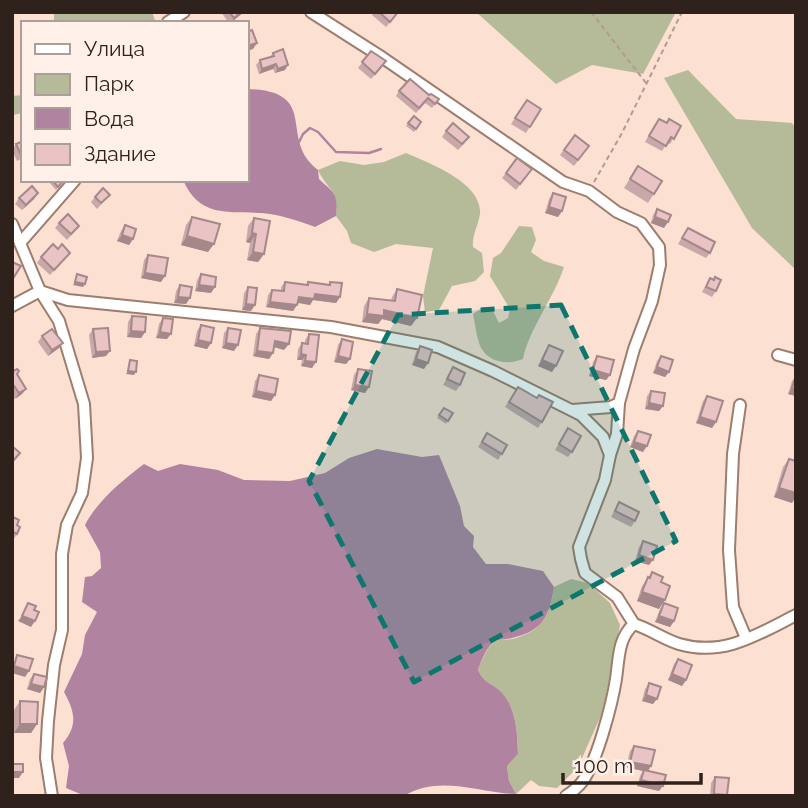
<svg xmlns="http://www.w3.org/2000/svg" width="808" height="808" font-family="Raleway,sans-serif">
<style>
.green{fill:#b5ba98}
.water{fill:#b084a1}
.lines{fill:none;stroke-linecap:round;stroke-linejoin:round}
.stream{stroke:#b084a1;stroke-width:2.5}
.minor-casing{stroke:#9d7d6e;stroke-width:14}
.path{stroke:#b29b90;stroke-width:2;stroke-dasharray:5 3.5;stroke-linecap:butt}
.minor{stroke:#fff;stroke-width:10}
.wall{fill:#c9a8a9}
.shaded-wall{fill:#a4888a}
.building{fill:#eac3c5;stroke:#a4888a;stroke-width:2}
.marked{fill:#0f766e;fill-opacity:0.2;stroke:#0f766e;stroke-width:5;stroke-dasharray:14 9;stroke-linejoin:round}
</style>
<rect width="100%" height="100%" fill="#fce0d2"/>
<g class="green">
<polygon points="54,12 152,12 156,23 54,23"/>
<polygon points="476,12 676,12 643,74 592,65 556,84"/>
<polygon points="688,70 736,119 792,123 796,129 796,270 752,228 664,78"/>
<polygon points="23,95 23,113 12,115 12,96"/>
<path d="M406,153C429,163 483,183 480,214C478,226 472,235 473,247L482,253L484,272L475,281L452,286L439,310L425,312L423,296L433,248L396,244L374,252L351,243L347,231L336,216C338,187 329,193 318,170L340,161L364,165L384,162Z"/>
<path d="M519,226L532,227L536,240L531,252L544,261L564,267C554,298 529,329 523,359C507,366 485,362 479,343C476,334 475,323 473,314L483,307L493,311L499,323L508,318L510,309L490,276L493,258L501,253Z"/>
<path d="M571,579L588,583L610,603L620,625L603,711L578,767L557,788L539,786L531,780L516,794L509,781L507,766L518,754C517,733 517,710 502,694C493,683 485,685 478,670C481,662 487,647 495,641C499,639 507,640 512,639C543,631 549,617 554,587Z"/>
</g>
<g class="water">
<path d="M247,89C322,91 277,139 318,170L319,179C335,194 338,193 336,216L315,227C300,221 277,214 262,213C227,211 200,218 183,180H247Z"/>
<path d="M377,449L422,457L439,455L460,506L464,526L474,536L473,547L486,564H508L543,571L554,587C549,617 543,631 512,638C507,640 499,639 495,641C487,646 481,661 478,670C485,685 493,683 502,693C517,710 517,733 518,754L507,766L509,781L516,794C480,793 439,774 404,796H85L66,788L69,766L63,743C78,725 75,712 64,692L82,654L85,635L97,612L82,602L85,577L92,576L101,568L100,552L85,525C98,500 122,481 144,464L158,471L180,464L218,470L244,480L290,481L325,473L349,458Z"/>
</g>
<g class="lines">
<polyline class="stream" points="299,142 303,134 310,128 318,132 336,152 369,153 381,149"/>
<g class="minor-casing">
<g id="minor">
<polyline points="311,12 383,58 563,182 589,191 617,212 641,223 659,247 660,265 652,301 634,349 619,403 611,407 572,410"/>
<polyline points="168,22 184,12"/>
<polyline points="12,224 40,291 59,321 84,404 87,458 82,493 67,525 62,554 62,630 54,665 48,721 46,758 52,796"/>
<polyline points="20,243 75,180"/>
<polyline points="12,306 40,291 68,300 331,327 438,347 493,371 581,415 603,437 610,455 605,480 579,547 581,559 585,573 617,597 634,624"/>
<polyline points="778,355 796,360"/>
<polyline points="740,405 733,454 729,550 733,607 746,638"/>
<polyline points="610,455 617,434 619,403"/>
<path d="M566,796C572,792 578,787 582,782C597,762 612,704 616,679C619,658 618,638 634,624C650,629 663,639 679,644C723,657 757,635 796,615"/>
</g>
</g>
<g class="path">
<polyline points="591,12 646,83"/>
<polyline points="594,182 622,133 682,12"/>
</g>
<use href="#minor" class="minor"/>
</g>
<g class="wall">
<polygon points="221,12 244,12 231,23 229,23"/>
<polygon points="374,12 399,12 386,27 372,15"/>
<polygon points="371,51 382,67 371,79 358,68"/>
<polygon points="273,53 285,70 275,73 273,69 259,74 256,65 260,60 270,57"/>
<polygon points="399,91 429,95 439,99 432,108 425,103 416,113 396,96"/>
<polygon points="527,100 541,109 526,133 511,124"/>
<polygon points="414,116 421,122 414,132 406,126"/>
<polygon points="667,123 681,126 670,144 667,143 662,151 645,142 655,124"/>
<polygon points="446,131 465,143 458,150 442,137"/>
<polygon points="575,135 589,146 574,166 560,155"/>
<polygon points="23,141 23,158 17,161 12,150 16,144"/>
<polygon points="517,158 532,169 516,190 502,178"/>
<polygon points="638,166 662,181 648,203 624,188"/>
<polygon points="51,180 64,180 56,190 49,182"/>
<polygon points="38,193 34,199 22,210 15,204 19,198"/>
<polygon points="553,193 562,211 558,217 545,213 549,199"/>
<polygon points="110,195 97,209 91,202 95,197"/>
<polygon points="657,209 664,228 651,223 653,215"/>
<polygon points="192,217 208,252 181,245 186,225"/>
<polygon points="254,218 264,254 258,262 247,260 250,243 246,242 248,226"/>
<polygon points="59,223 75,231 67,240 55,228"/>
<polygon points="125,225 133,239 129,245 117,241 121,231"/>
<polygon points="688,228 710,253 706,258 678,244"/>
<polygon points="148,255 161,282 141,278 144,260"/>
<polygon points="41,257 66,258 50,275 37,263"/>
<polygon points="201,274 211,293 195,291 197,280"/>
<polygon points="710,278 713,280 716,291 712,297 702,292"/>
<polygon points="285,282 306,285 308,282 328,285 330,282 340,297 336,303 313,300 310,305 297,303 293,311 266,307 268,295 272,290 281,291 281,287"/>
<polygon points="180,285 190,298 186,304 174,303 176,291"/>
<polygon points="248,287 251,311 242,310 244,293"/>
<polygon points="397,289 411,326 382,319 378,324 362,322 364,306 369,298 391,301 392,297"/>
<polygon points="132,316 145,332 141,338 127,337 128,322"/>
<polygon points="163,318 167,339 156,338 159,324"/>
<polygon points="201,325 211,343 207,349 194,346 197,331"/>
<polygon points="228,328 234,351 222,348 224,333"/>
<polygon points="260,328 284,350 274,347 273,353 269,359 253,356 256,334"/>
<polygon points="93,329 106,356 92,358 89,335"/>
<polygon points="309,334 312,368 301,366 302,360 297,360 298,349 302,343 305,344 305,340"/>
<polygon points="42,336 59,348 48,356 38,342"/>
<polygon points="342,339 350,359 346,364 334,362 338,345"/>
<polygon points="549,345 552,372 538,366 545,351"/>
<polygon points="420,346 424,369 412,365 416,352"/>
<polygon points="597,356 610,375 606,380 589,376 593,362"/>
<polygon points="661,356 669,372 665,377 653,373 657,361"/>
<polygon points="453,367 460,385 456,391 443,385"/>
<polygon points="358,369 369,387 365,393 351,390 354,375"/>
<polygon points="12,372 17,374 26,389 22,394 15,399 12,394"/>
<polygon points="259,375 275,395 271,401 252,397 255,381"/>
<polygon points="796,376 796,396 788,394 792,381"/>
<polygon points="518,387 542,422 538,428 505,407"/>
<polygon points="651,391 663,406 659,411 645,409 647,396"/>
<polygon points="707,396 716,422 712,428 696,423 703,401"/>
<polygon points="444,408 453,413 446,424 437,418"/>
<polygon points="568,428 572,452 568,457 555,450"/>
<polygon points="638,431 643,452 630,447 634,436"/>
<polygon points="487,433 507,445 498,460 478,447"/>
<polygon points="789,459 792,503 774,497 783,467"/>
<polygon points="619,502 635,521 631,527 611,517"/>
<polygon points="13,517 17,525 17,534 13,540 12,539"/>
<polygon points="643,541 649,565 635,561 639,547"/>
<polygon points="652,572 661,582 659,609 637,601 642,586"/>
<polygon points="664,603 674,621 670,627 655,622 660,609"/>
<polygon points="678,659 686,680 682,686 668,680 674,664"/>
<polygon points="34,674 44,687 40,693 27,689 30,679"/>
<polygon points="649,683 653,704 642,701 645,689"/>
<polygon points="20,701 37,724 31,733 14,733 14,710"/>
<polygon points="634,746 651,766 648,771 659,791 637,786 640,776 643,771 626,767 630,751"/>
<polygon points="715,777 727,796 710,796 711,783"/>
</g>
<g class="shaded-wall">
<polygon points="241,12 244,12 230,23 234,18"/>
<polygon points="257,43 253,49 247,51 247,46"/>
<polygon points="276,64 273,69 259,74 262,69"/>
<polygon points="288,65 285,70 275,73 278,69"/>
<polygon points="38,193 34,199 22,210 26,205"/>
<polygon points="549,207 562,211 558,217 545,213"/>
<polygon points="655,217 668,222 664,228 651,223"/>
<polygon points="252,233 256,234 250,243 246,242"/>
<polygon points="122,235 133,239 129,245 117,241"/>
<polygon points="187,236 214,244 208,252 181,245"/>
<polygon points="253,252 264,254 258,262 247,260"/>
<polygon points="145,273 165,276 161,282 141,278"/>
<polygon points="75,282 85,284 83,287 73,285"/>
<polygon points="199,285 215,287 211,293 195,291"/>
<polygon points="315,294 340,297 336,303 313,300 310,305 295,302 299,297"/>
<polygon points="178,297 190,298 186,304 174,303"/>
<polygon points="270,302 297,305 293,311 266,307"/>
<polygon points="246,304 255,305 251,311 242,310"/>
<polygon points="384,310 417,318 411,326 382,319 378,324 362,322 367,314"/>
<polygon points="131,331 145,332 141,338 127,337"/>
<polygon points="160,332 171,334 167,339 156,338"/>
<polygon points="198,340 211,343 207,349 194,346"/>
<polygon points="275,341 289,344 284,350 271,346"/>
<polygon points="63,343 59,348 48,356 52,350"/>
<polygon points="226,343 238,345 234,351 222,348"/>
<polygon points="110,351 106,356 92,358 96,352"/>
<polygon points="257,351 273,353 269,359 253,356"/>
<polygon points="301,354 306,355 302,360 297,360"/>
<polygon points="338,356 350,359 346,364 334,362"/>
<polygon points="416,359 428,363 424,369 412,365"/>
<polygon points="542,360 556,366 552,372 538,366"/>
<polygon points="305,361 316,362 312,368 301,366"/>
<polygon points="657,367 669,372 665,377 653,373"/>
<polygon points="593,370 610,375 606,380 589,376"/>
<polygon points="128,371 136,372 134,375 126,374"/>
<polygon points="355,385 369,387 365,393 351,390"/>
<polygon points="792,388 796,389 796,396 788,394"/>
<polygon points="26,389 22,394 15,399 19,393"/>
<polygon points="256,391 275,395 271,401 252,397"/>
<polygon points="649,403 663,406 659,411 645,409"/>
<polygon points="700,417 716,422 712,428 696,423"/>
<polygon points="634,442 647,446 643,452 630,447"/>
<polygon points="779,488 796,493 796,497 792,503 774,497"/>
<polygon points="639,555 653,560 649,565 635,561"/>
<polygon points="642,592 665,600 659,609 637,601"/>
<polygon points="22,616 35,621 31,627 18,621"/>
<polygon points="659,616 674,621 670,627 655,622"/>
<polygon points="14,666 29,671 25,677 12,673 12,668"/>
<polygon points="672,674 686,680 682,686 668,680"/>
<polygon points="31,684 44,687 40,693 27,689"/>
<polygon points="646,695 657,699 653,704 642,701"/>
<polygon points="20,724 37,724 31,733 14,733"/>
<polygon points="630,762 651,766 647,772 626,767"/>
<polygon points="12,772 23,772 19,778 12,778"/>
<polygon points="641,780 663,786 659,791 637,786"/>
</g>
<g class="building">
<polygon points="229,12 241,12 234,18"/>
<polygon points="379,12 398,12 390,22"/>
<polygon points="252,30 257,43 247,46 247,32"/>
<polygon points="283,49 288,65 278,69 276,64 262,69 260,60 274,56 273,53"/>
<polygon points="371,51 386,61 375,74 362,62"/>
<polygon points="410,79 429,95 431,94 439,99 435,104 428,98 419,108 399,91"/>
<polygon points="527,100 541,109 530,127 515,118"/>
<polygon points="414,116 421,122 416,129 408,123"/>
<polygon points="659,119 667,123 669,119 681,126 674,139 671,137 666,146 649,136"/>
<polygon points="453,123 469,137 462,144 446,131"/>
<polygon points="575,135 589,146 578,160 564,150"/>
<polygon points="23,141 23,154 21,155 16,144"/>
<polygon points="517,158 532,169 520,184 506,173"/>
<polygon points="638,166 662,181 654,194 630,179"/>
<polygon points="52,180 64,180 58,187"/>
<polygon points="32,186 38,193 26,205 19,198"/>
<polygon points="103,188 110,195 101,203 95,197"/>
<polygon points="553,193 566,197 562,211 549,207"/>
<polygon points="657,209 671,215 668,222 655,217"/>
<polygon points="68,214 79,226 71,234 59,223"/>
<polygon points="192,217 220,224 214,244 187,236"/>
<polygon points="254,218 270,221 264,254 253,252 256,234 252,233"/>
<polygon points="125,225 136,229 133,239 122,235"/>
<polygon points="688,228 715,242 710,253 682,238"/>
<polygon points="53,244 58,249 62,244 70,253 54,270 41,257"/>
<polygon points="148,255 168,258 165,276 145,273"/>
<polygon points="12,262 21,266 12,280"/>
<polygon points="77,274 87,277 85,284 75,282"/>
<polygon points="201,274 216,277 215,287 199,285"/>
<polygon points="715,277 721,280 716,291 706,287 710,278 714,280"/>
<polygon points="285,282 308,285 308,282 330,285 330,282 342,283 340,297 315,294 314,299 299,297 297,305 270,302 272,290 284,291"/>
<polygon points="180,285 192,287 190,298 178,297"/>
<polygon points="248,287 257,288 255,305 246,304"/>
<polygon points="397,289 422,295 417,318 384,310 384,316 367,314 369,298 395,301"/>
<polygon points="132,316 146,317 145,332 131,331"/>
<polygon points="163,318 173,319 171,334 160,332"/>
<polygon points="201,325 214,328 211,343 198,340"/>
<polygon points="108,328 110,351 96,352 93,329"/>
<polygon points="228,328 241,330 238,345 226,343"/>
<polygon points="260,328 291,331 289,344 275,341 273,353 257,351"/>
<polygon points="52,329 63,343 52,350 42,336"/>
<polygon points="309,334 319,335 316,362 305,361 306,355 301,354 302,343 308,344"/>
<polygon points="342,339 353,342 350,359 338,356"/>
<polygon points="549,345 563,351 556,366 542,360"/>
<polygon points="420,346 432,350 428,363 416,359"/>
<polygon points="597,356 614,360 610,375 593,370"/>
<polygon points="661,356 673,360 669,372 657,367"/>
<polygon points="130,360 137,361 136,372 128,371"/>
<polygon points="453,367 465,373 460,385 447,379"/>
<polygon points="17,369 19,371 17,374 26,389 19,393 12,383 12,372"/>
<polygon points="358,369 372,371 369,387 355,385"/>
<polygon points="259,375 278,379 275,395 256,391"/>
<polygon points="796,376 796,389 792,388"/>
<polygon points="518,387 537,398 539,395 553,402 542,422 509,402"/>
<polygon points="651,391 665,393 663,406 649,403"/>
<polygon points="707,396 723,401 716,422 700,417"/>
<polygon points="444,408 453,413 448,421 439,415"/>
<polygon points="568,428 581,436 572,452 559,444"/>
<polygon points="638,431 651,435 647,446 634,442"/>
<polygon points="487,433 507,445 502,454 482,442"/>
<polygon points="12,446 20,453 13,461 12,460"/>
<polygon points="789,459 796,461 796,493 779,488"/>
<polygon points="619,502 639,512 635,521 615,511"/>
<polygon points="13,517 19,520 17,525 20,527 17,534 12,531"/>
<polygon points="643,541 657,546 653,560 639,555"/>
<polygon points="652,572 663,577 661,582 670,586 665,600 642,592 648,577 650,578"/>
<polygon points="28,603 36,606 34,610 39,612 35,621 22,616"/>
<polygon points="664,603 678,608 674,621 659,616"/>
<polygon points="17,655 33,659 29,671 14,666"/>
<polygon points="678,659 692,665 686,680 672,674"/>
<polygon points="34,674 47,677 44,687 31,684"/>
<polygon points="649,683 661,687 657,699 646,695"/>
<polygon points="20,701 38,702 37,724 20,724"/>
<polygon points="634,746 655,750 651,766 630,762"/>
<rect x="12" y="764" width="11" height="8"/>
<polygon points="644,770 666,775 663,786 641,780"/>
<polygon points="715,777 729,778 727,795 714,794"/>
</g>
<path class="marked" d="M561,305L676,541L414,682L309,481L398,315Z"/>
<rect width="808" height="808" fill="none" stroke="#2f221c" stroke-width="28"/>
<rect x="21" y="21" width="228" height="161" fill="#fff0ea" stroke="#ac9e98" stroke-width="2"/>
<rect x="35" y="44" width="35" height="10" fill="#ffffff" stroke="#ac9e98" stroke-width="2"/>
<text x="84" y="56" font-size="21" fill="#2f221c">Улица</text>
<rect x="35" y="74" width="35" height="21" fill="#b5ba98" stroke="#ac9e98" stroke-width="2"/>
<text x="84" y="91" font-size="21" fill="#2f221c">Парк</text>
<rect x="35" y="108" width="35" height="21" fill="#b084a1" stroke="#ac9e98" stroke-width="2"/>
<text x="84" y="126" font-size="21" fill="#2f221c">Вода</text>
<rect x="35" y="144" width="35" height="21" fill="#eac3c5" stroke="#ac9e98" stroke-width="2"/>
<text x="84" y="161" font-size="21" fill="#2f221c">Здание</text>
<path d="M563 773v10h138v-10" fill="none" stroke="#2f221c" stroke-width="3.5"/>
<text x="574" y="773" font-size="21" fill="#2f221c" stroke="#fff0ea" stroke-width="5" paint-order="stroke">100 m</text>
</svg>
